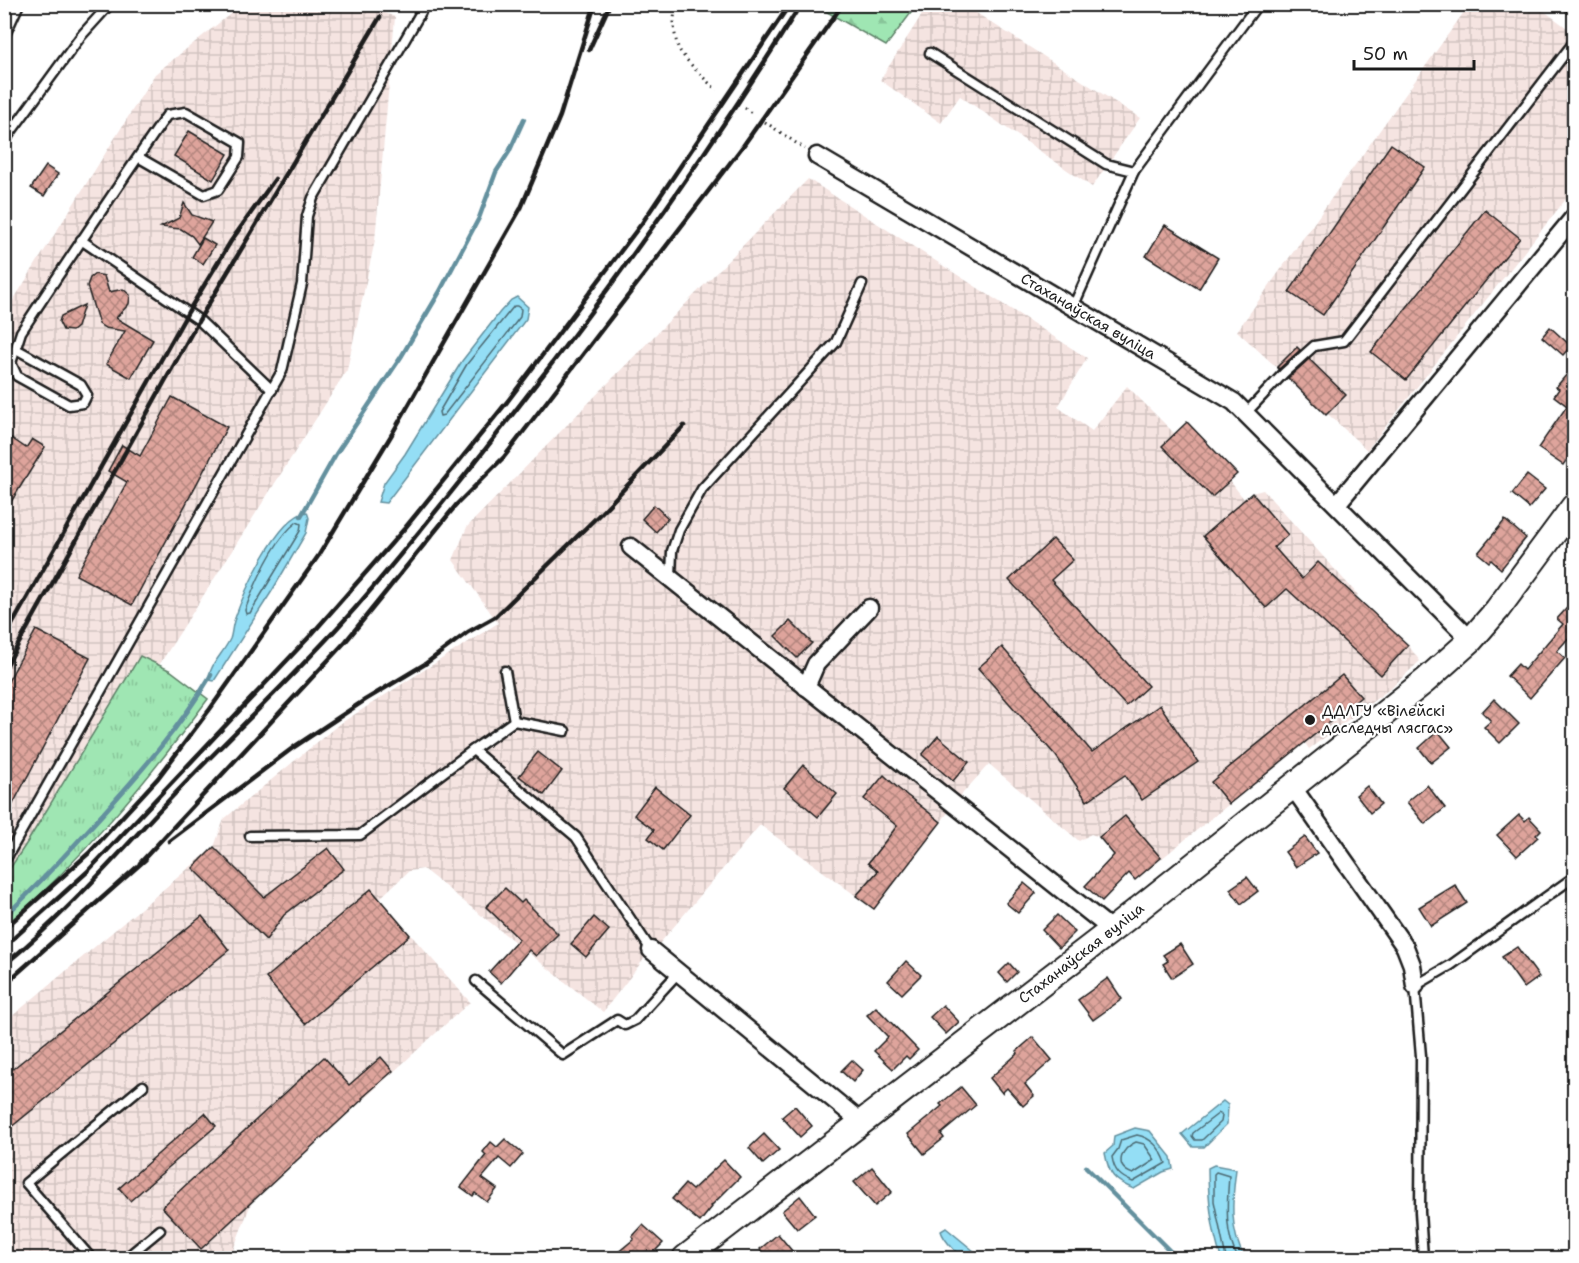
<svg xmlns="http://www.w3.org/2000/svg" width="1579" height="1263" font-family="'Shantell Sans',sans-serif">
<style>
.industrial{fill:url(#industrial-grid)}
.grass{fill:url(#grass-tufts);stroke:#5e8168;stroke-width:1.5}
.forest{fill:url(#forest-firs);stroke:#5e8168;stroke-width:1.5}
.water{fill:#94def5;stroke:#64909e;stroke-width:1.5}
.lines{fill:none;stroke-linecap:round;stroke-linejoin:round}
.shore{stroke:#4c6a73;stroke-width:1.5}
.stream{stroke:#64909e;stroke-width:4.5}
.building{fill:url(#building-cross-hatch);stroke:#1c1c1c;stroke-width:1.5}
.lane-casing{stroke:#1c1c1c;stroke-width:13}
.street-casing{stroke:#1c1c1c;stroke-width:21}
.secondary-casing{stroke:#1c1c1c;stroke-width:28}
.path{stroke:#1c1c1c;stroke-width:3;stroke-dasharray:1.5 4.5;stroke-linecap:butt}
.lane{stroke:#fff;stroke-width:8}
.street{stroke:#fff;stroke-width:16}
.secondary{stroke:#fff;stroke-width:24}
.rail{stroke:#1c1c1c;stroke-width:4.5}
.poi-dot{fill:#1c1c1c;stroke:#fff;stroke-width:2}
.labels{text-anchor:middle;stroke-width:4.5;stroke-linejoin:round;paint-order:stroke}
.street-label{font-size:15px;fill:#1c1c1c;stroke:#fff}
.poi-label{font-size:15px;fill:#1c1c1c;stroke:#fff;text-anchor:start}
</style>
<defs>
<pattern id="industrial-grid" width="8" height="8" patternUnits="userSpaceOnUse" patternTransform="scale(1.5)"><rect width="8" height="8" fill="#f5e4e1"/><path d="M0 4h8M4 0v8" fill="none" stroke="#d1c3c0"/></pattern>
<pattern id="grass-tufts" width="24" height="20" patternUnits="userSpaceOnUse" patternTransform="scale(1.5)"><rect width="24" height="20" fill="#9fe6b3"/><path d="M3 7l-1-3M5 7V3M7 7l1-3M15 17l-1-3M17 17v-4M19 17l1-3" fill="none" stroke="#88c599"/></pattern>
<pattern id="forest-firs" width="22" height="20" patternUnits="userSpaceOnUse" patternTransform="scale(1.5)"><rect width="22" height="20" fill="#9fe6b3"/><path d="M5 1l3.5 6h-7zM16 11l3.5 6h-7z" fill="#88c599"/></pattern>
<pattern id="building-cross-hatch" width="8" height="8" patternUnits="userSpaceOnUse" patternTransform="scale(1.5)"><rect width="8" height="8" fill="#dea49c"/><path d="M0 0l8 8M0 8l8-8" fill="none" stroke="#b3857e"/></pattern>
</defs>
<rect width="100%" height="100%" fill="#fff"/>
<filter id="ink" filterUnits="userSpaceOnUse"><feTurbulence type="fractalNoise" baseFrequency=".0167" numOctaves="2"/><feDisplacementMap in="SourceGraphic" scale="12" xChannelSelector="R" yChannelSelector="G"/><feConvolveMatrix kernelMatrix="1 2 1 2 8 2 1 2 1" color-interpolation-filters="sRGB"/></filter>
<g filter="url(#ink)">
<g class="industrial">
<polygon points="251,4 365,5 395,17 375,240 347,370 21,882 4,897 4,315 155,74 239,7"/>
<polygon points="928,5 964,5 1140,118 1092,187 960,96 941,123 880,80"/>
<polygon points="1469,5 1536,5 1574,33 1574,189 1367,450 1237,331"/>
<polygon points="808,179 1087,358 1058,407 1092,431 1127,386 1175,434 1187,422 1237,474 1230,481 1244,499 1252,493 1263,490 1358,595 1356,598 1408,645 1420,661 1391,688 1309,749 1305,743 1135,880 1099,837 1091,834 1079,841 989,764 963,793 874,909 760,825 660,943 651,950 603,1012 423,869 409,871 379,899 470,1002 252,1201 230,1258 5,1258 5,1022 214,847 224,819 338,725 498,623 453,560 467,527"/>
</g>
<path class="grass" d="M140,656L171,671L208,699C147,781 82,860 5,927V876L28,841Z"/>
<polygon class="forest" points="815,5 917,5 886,46"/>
<g class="water">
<polygon points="517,297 528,307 526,319 386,503 378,502 384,483 405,454 462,361 500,312 511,300"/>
<path d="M307,512L309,518L306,533L272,591L214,681L208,680C210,664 223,654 230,639C232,634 232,627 234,621C243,594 277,517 307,512Z"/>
<polygon points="1223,1101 1228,1105 1227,1124 1204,1147 1193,1147 1182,1134"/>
<path d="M1135,1128L1150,1131L1171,1157L1173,1169L1163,1172L1134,1189C1114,1181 1109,1175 1105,1153L1113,1146L1114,1136Z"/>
<path d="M1214,1165L1236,1169C1232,1200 1229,1231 1245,1258H1221C1211,1227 1208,1200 1208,1168Z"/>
<path d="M946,1228L975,1252L973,1258H961C955,1249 944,1242 941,1231Z"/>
</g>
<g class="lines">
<g class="shore">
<polygon points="514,306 517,306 521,309 520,317 444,415 440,416 439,412 467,364"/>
<path d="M297,522L301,524L300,531L250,613L246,614L245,610C255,584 274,539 297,522Z"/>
<polygon points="1219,1113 1222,1116 1221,1122 1202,1140 1195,1140 1192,1136 1193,1133"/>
<path d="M1137,1135C1152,1138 1161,1149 1166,1163L1133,1182C1120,1177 1114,1171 1112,1157L1118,1149L1121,1140Z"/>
<path d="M1136,1142L1144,1144L1155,1160L1133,1174C1113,1167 1121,1148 1136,1142Z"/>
<path d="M1226,1258L1214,1201V1174L1216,1172L1229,1176C1227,1203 1224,1234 1238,1258"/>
</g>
<g class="stream">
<polyline points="301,516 336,454 401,357 439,293 479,218 496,172 509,152 524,119"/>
<path d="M4,917C38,886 69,851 100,817C140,773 181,726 211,675"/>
<polyline points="1086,1167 1177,1258"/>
</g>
</g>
<g class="building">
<polygon points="189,131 228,154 213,180 174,156"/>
<polygon points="1391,144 1425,167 1323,315 1289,292"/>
<polygon points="46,166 58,174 44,196 31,188"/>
<polygon points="184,203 192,215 212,222 198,244 192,236 181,229 161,227 179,218"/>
<polygon points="1485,210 1520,238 1406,380 1371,352"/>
<polygon points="1165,225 1218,258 1199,289 1146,256"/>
<polygon points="203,238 215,245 203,264 192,257"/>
<polygon points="95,274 104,276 109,292 123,289 130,295 129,304 116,318 153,340 131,378 106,364 125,331 105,328 99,324 87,286 90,278"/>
<polygon points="84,305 77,327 72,331 63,330 59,322 61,316"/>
<polygon points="1550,327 1571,346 1563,355 1542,337"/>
<polygon points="1297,347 1300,350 1279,369 1277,367"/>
<polygon points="1309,359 1346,395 1326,415 1288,378"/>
<polygon points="1567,374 1575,380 1575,448 1563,465 1538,448 1567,406 1554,396 1559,389 1556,387"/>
<polygon points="172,397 227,427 132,605 76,575 127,482 108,471 122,445 140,456"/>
<polygon points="1187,422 1237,474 1212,497 1162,446"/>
<polygon points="4,433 26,448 32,439 45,447 4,513"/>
<polygon points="1527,475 1545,489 1529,508 1512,494"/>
<polygon points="1252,493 1288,535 1274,547 1302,579 1318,562 1408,645 1381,675 1287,589 1266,608 1203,536"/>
<polygon points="654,505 668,518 656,532 642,519"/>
<polygon points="1505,520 1526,538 1501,569 1491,560 1489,562 1478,553"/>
<polygon points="1053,539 1073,560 1051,580 1148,686 1126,706 1009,580"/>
<polygon points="1575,599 1575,634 1573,633 1557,651 1565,658 1530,698 1507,676 1518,664 1524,670 1563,624 1557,619"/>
<polygon points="790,621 812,643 797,658 775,636"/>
<polygon points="36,630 90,658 4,821 4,689"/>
<polygon points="1002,647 1092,752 1160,705 1198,762 1142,800 1125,775 1087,801 1056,756 978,668"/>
<polygon points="1342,675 1361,697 1229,804 1211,782"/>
<polygon points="1494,699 1519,724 1500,743 1484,727 1491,721 1482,712"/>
<polygon points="1438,731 1451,747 1431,763 1419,748"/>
<polygon points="938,736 969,762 953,781 922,755"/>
<polygon points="538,752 562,771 544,795 519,776"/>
<polygon points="803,765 837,794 818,817 784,788"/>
<polygon points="884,775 899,789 941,822 874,909 856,896 878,871 868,863 897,826 864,799"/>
<polygon points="1427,785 1445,808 1425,824 1407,802"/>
<polygon points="1367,786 1381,804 1370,813 1356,795"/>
<polygon points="655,787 690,815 663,850 648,838 654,830 634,815"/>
<polygon points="1519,815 1525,821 1529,817 1541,830 1536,835 1538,837 1517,856 1497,835"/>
<polygon points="1125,816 1161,858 1135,880 1129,873 1102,901 1085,886 1114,855 1099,837"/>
<polygon points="1305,837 1317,853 1296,867 1285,852"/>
<polygon points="214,847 264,897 328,848 344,869 284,915 266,940 193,868"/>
<polygon points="1247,877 1258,891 1241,904 1230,889"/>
<polygon points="1024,883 1036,893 1018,913 1006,903"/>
<polygon points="1455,885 1467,903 1431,926 1419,907"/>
<polygon points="505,888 521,903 524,900 558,934 536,956 529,950 501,983 489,972 519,939 486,907"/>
<polygon points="371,889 410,935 305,1024 266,978"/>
<polygon points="1057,915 1075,932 1059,948 1042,930"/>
<polygon points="202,916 229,950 10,1128 4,1121 4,1076"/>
<polygon points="594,917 609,930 586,957 571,944"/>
<polygon points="1180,944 1193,964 1172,978 1163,964 1168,961 1163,955"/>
<polygon points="1517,947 1539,977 1524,988 1502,957"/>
<polygon points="906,961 921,975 902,994 888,981"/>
<polygon points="1009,963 1017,972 1007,982 999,973"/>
<polygon points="1108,978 1122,999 1093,1020 1078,1000"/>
<polygon points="943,1005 959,1022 946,1034 930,1017"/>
<polygon points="876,1007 918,1050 909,1059 906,1056 893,1069 874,1051 888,1037 867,1015"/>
<polygon points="1033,1037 1052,1060 1025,1084 1034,1096 1023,1106 1007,1088 1002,1093 990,1078 1018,1053 1017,1051"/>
<polygon points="324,1057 349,1085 381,1057 393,1071 362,1098 363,1099 201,1249 162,1207"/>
<polygon points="852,1060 863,1070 853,1082 841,1071"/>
<polygon points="961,1087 976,1105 941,1134 944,1138 924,1154 908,1134 942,1106 940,1104"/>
<polygon points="795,1106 812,1126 800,1137 782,1117"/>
<polygon points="205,1113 216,1126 130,1201 119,1188"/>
<polygon points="764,1134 779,1150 763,1164 749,1148"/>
<polygon points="505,1139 523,1154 511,1168 499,1158 482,1178 497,1189 487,1202 475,1193 473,1196 461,1187 486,1155 483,1152 491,1142 497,1147"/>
<polygon points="724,1160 740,1177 711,1206 712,1207 700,1222 672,1199 685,1184 692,1190"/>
<polygon points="872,1167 892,1192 875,1206 854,1182"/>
<polygon points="800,1196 815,1215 797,1229 782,1211"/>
<polygon points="643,1225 663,1243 648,1258 611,1258 634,1239 632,1237"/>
<polygon points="778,1234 798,1258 768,1258 760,1249"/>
</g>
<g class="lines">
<g class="lane-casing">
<g id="lane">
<polyline points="1567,4 1574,11"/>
<polyline points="4,37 19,4"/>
<polyline points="930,53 1106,164 1134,171 1073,307"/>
<polyline points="4,124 8,136"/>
<polyline points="4,146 8,136 81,36 110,4"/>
<polyline points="1134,171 1258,4"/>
<polyline points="81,240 199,320 272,390"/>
<path d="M16,349L81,385L87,395L83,403L69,405L17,376L11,363L21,332C69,259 117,187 167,115L186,112L240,143L239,157L218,190L204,195L138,157"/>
<polyline points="1246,413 1284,373 1314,346 1344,341 1574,42"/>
<polyline points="671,577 672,551 679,530 702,489 836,342 862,284"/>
<polyline points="505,671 514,721"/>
<polyline points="473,750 576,837 651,950"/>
<polyline points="250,836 360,835 473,750 514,721 565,731"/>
<polyline points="4,862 282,371 302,284 307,216 313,198 421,12 422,4"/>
<polyline points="476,981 563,1055 617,1020 625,1025 635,1020 679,972"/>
<polyline points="91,1258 26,1183 143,1086"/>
<polyline points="126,1258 160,1230"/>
<polyline points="1423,1258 1420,1212 1421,1056 1415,986 1451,965 1574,877"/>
</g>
</g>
<g class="street-casing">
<g id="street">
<path id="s1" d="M817,156L1234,402L1471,640"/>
<polyline points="1337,504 1574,217"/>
<polyline points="631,547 1112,930"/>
<polyline points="806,687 816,664 869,608"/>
<polyline points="1292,786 1405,947 1412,965 1415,986"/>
<polyline points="651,950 861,1122"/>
</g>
</g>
<g class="secondary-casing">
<g id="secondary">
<path id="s2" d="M685,1258L1112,930L1425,681L1471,640L1497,610L1574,506"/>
</g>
</g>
<g class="path">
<path d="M677,4C672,16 674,35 678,47C681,56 709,84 717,90"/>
<polyline points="745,108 753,114"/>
<polyline points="765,122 805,149"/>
</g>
<use href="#lane" class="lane"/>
<use href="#street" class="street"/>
<use href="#secondary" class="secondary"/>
<g class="rail">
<polyline points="589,50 610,4"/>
<polyline points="4,639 188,312 231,241 275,179"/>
<polyline points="4,670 199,320 380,17"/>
<polyline points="169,841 294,747 365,700 425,664 468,632 495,617 601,513 684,426"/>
<polyline points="140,863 346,641 457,504 504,457 743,146 843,4"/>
<polyline points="4,929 89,853 158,778 210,709 319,555 392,434 521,208 560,116 595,4"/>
<polyline points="4,947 87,872 311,635 405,528 507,402 642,223 790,4"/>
<path d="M4,965C74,908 132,837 195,773C249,718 306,664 357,606C413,541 467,473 519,406C620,277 715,143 801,4"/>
<polyline points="4,985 146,859"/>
</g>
</g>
</g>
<circle class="poi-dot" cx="1310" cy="720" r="6"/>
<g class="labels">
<g class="street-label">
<text dy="5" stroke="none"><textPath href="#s1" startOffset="315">Стаханаўская вуліца</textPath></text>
<text dy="5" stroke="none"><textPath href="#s2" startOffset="500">Стаханаўская вуліца</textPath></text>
</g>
<g class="poi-label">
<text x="1322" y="716">ДДЛГУ «Вілейскі<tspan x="1322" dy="17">даследчы лясгас»</tspan></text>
</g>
</g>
<rect width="1579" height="1263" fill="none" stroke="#fff" stroke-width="24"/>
<rect x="12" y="12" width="1555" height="1239" fill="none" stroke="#1c1c1c" stroke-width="2" filter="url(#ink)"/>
<path d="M1354 60v9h120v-9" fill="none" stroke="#1c1c1c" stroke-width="3"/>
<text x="1363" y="60" font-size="18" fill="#1c1c1c" stroke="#ffffff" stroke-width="4.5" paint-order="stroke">50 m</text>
</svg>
